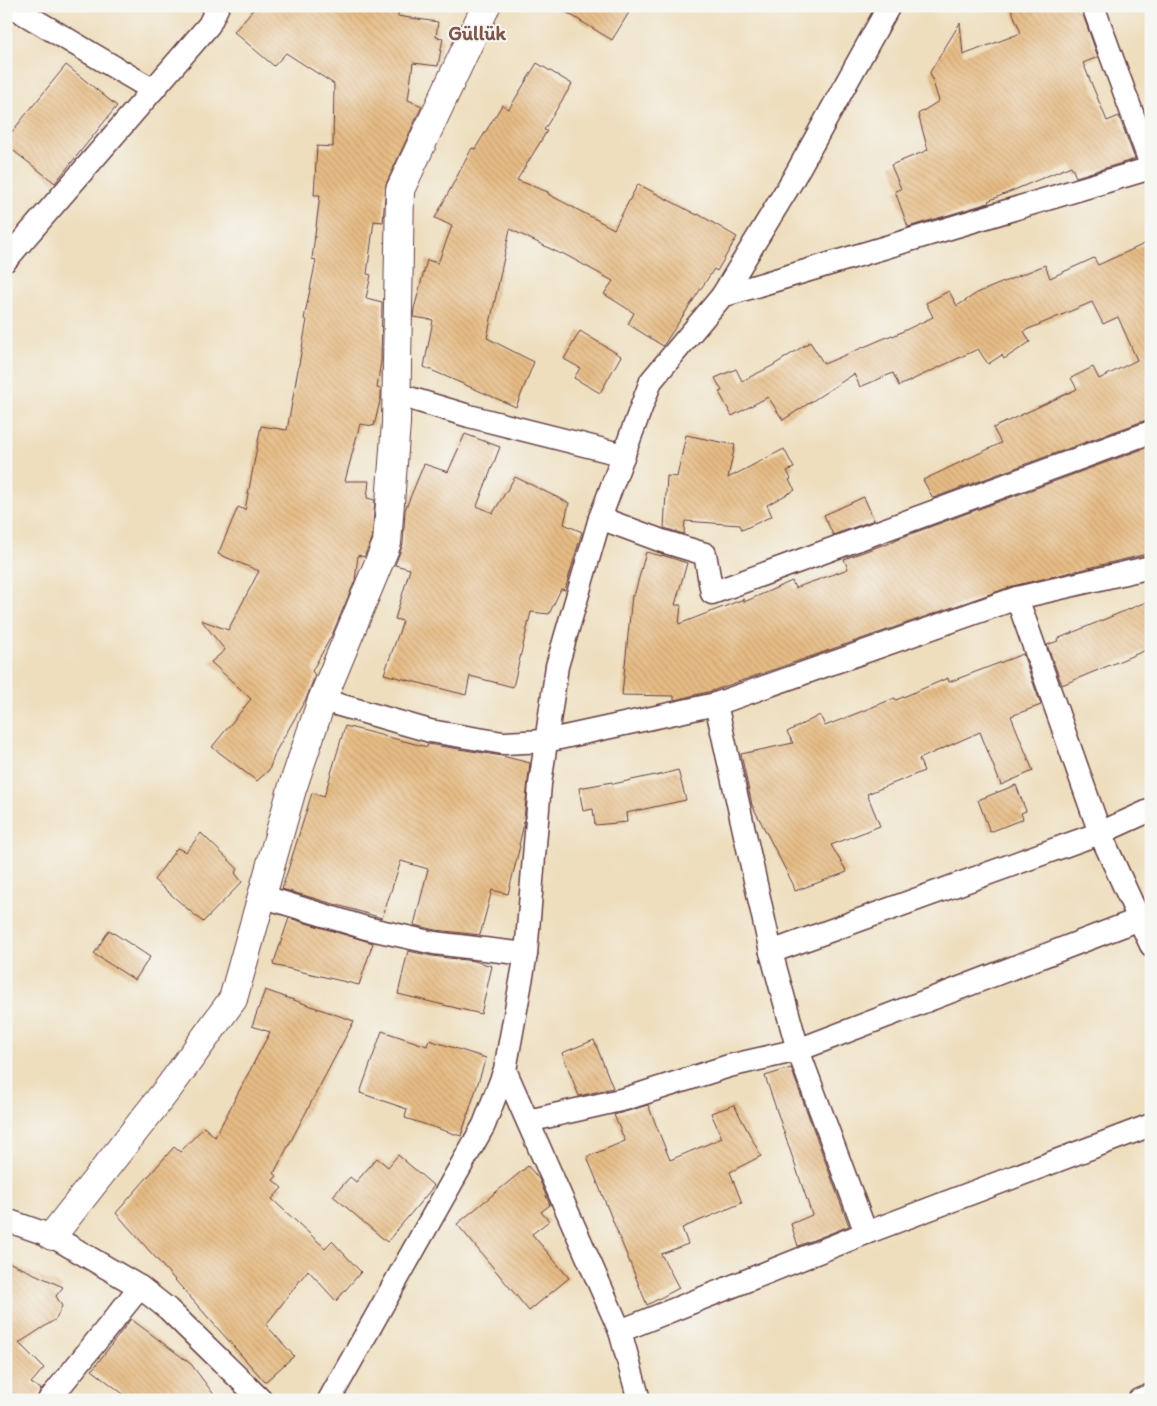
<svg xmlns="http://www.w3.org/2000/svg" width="1157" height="1406" font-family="Itim,sans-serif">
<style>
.building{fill:url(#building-back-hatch)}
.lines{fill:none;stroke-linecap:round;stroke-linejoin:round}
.street-casing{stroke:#633c41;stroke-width:25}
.secondary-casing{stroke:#633c41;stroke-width:30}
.street{stroke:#fff;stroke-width:22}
.secondary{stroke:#fff;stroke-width:28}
.labels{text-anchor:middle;stroke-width:4;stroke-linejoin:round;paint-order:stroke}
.district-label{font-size:20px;font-weight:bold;fill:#81564a;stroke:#f6f6f2}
</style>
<defs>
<pattern id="building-back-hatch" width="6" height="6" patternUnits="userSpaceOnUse" patternTransform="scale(1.25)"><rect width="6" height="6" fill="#e6bc85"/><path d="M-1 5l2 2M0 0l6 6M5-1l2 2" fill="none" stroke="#c7a173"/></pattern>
</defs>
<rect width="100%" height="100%" fill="#f6f6f2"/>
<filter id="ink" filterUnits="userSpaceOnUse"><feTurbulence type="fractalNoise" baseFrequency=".02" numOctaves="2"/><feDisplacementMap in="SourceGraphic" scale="10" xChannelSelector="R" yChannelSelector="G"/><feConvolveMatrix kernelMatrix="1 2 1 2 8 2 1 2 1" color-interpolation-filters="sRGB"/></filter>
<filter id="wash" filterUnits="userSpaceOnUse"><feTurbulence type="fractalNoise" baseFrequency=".0096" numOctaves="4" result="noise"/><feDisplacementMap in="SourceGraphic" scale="20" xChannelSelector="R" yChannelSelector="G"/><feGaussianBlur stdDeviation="1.12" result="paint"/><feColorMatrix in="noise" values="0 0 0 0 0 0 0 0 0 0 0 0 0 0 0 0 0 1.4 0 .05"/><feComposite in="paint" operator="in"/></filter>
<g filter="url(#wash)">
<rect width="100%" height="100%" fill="#eedebe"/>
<g id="blocks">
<g class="building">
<polygon points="256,6 403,6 397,16 438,22 436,37 443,38 438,66 413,63 408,100 422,106 386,184 383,222 374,221 367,274 371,275 366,298 382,302 381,361 377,388 381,389 381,397 374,426 360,424 345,481 369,481 367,498 375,500 372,539 364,557 358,555 355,581 332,635 312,671 315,675 307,697 276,751 269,770 257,781 212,747 251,699 211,662 225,650 201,620 228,630 259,571 218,554 238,507 245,510 261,426 287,430 307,320 304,319 316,260 312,259 320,195 314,195 317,146 333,147 334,84 286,53 274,66 234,32"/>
<polygon points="556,6 633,6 612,40"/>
<polygon points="1010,6 1080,6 1098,57 1083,63 1107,121 1119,116 1135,159 1076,177 1071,166 988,201 989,203 908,227 895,191 901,189 891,165 928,150 918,114 939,101 930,72 960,23 963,55 1021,33"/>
<polygon points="537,63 572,84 544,130 547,131 517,180 548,192 548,194 614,229 638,184 697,215 698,214 737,237 717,271 714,269 663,346 628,324 634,313 604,294 613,281 562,253 561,254 510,229 487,338 534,362 516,407 424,367 433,320 413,317 414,309 427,260 438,263 452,226 435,218 472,148 475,149 502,105 509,109"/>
<polygon points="66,65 117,106 55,183 6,145 6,139"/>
<polygon points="1151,241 1151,419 1146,420 933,498 923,480 1001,443 993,428 1077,389 1071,378 1093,367 1099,379 1137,360 1118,317 1103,324 1092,302 1024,331 1030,342 1004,359 1002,355 988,364 978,349 899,386 893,373 860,387 854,374 783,420 768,397 732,416 719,392 722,391 715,378 736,369 742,381 772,366 810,342 824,364 892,335 893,336 933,317 926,303 949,291 957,306 977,293 1045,265 1050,278 1094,258 1098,265"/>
<polygon points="580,331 621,356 600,393 574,378 580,368 564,359"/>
<polygon points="465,434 500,447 477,506 493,513 515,477 569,503 564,524 582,532 565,590 561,589 549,614 531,612 513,687 470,676 466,695 384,674 403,621 395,619 410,569 395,565 403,544 405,510 424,464 448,472"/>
<polygon points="686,435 735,445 728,478 784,449 794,468 787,471 791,479 789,480 795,490 767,505 772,516 742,530 740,525 685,521 684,534 664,528 667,476 677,477"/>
<polygon points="1151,446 1151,553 1013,586 712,691 674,700 674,696 622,695 632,595 634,596 646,552 662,556 662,555 687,563 675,605 681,605 679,624 744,599 744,602 792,581 795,588 848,569 844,559 885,544 886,545 897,539"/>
<polygon points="864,497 874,520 833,535 824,515"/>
<polygon points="1151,600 1151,648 1062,685 1047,645 1058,641 1057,639"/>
<polygon points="1023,654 1041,705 1011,716 1033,771 1001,785 980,732 919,759 924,771 867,794 880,826 831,845 847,872 795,891 793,884 752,805 741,754 793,743 787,732 820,715 825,726 895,698 896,700 948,678 949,682"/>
<polygon points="345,726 427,747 428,744 502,756 530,763 523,828 519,845 520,846 508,894 492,890 480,935 436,930 414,925 428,869 401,861 382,918 282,889 312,793 324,797"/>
<polygon points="678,770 686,800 626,813 627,822 595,825 593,809 583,811 579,788 612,782 613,784 655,775 656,776"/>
<polygon points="1016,785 1026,811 1021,813 1023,819 990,832 978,800"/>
<polygon points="201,833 238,869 235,873 242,882 203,922 154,880 177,848 186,852"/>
<polygon points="289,918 373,943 359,985 273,965"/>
<polygon points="109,930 150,957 135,980 94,954"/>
<polygon points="408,951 432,956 474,961 492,966 481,1014 398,994"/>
<polygon points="265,990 354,1021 274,1173 277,1176 273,1180 282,1188 272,1199 325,1248 332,1241 361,1272 336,1301 308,1270 266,1325 294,1356 265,1382 116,1213 174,1147 180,1152 204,1127 215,1137 270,1032 252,1026"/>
<polygon points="382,1031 427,1046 429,1040 486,1058 461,1136 405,1118 407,1109 360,1093"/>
<polygon points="594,1040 613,1088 579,1096 562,1053"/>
<polygon points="791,1068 849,1226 798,1246 791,1224 812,1215 765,1076"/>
<polygon points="648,1105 670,1160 722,1138 711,1113 734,1105 761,1156 730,1172 742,1203 682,1228 688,1244 661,1254 679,1288 647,1305 587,1157 625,1141 614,1115"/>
<polygon points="398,1155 434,1186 387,1242 333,1196 350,1177 356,1182 377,1158 388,1167"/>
<polygon points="528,1166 539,1179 550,1205 541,1212 549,1221 532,1234 569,1278 529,1311 457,1224"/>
<polygon points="6,1261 63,1287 56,1296 62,1306 56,1319 19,1343 44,1368 31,1383 41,1389 36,1400 6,1400"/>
<polygon points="131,1319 191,1364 218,1400 131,1400 92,1370"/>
</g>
</g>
</g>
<g filter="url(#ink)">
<use href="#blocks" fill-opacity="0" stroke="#633c41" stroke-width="1"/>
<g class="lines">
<g class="street-casing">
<g id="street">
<polyline points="11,6 153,90"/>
<polyline points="1093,6 1151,165"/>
<polyline points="6,260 209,25 218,6"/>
<polyline points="722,296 1151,168"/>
<polyline points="396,394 469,416 624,455"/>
<polyline points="600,518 662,541 705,554 712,593 1151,432"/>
<polyline points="1017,598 1100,833 1151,945"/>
<polyline points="322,700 430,731 503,743 546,741 716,704 1017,598 1151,567"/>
<polyline points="716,704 771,952 798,1050 866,1233"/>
<polyline points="261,896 366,928 434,943 526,954"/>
<polyline points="771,952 1100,833 1151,810"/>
<polyline points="505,1070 620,1331 639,1400"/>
<polyline points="528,1121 625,1099 729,1066 798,1050 1140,919"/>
<polyline points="6,1220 52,1236 140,1287 168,1309 261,1400"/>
<polyline points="620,1331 866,1233 1151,1125"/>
<polyline points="49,1400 140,1287"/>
<polyline points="329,1400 484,1125 505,1070 526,954 540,784 557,666 600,518 651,381 722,296 792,181 889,6"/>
<polyline points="1139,1400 1151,1395"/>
</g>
</g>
<g class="secondary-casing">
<polyline id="secondary" points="52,1236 170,1086 233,999 292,789 322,700 387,543 396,423 400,190 486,6"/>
</g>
<use href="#street" class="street"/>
<use href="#secondary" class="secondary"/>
</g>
</g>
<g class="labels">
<g class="district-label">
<text x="477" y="40">Güllük</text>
</g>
</g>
<rect width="1157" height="1406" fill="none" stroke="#f6f6f2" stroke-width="25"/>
</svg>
